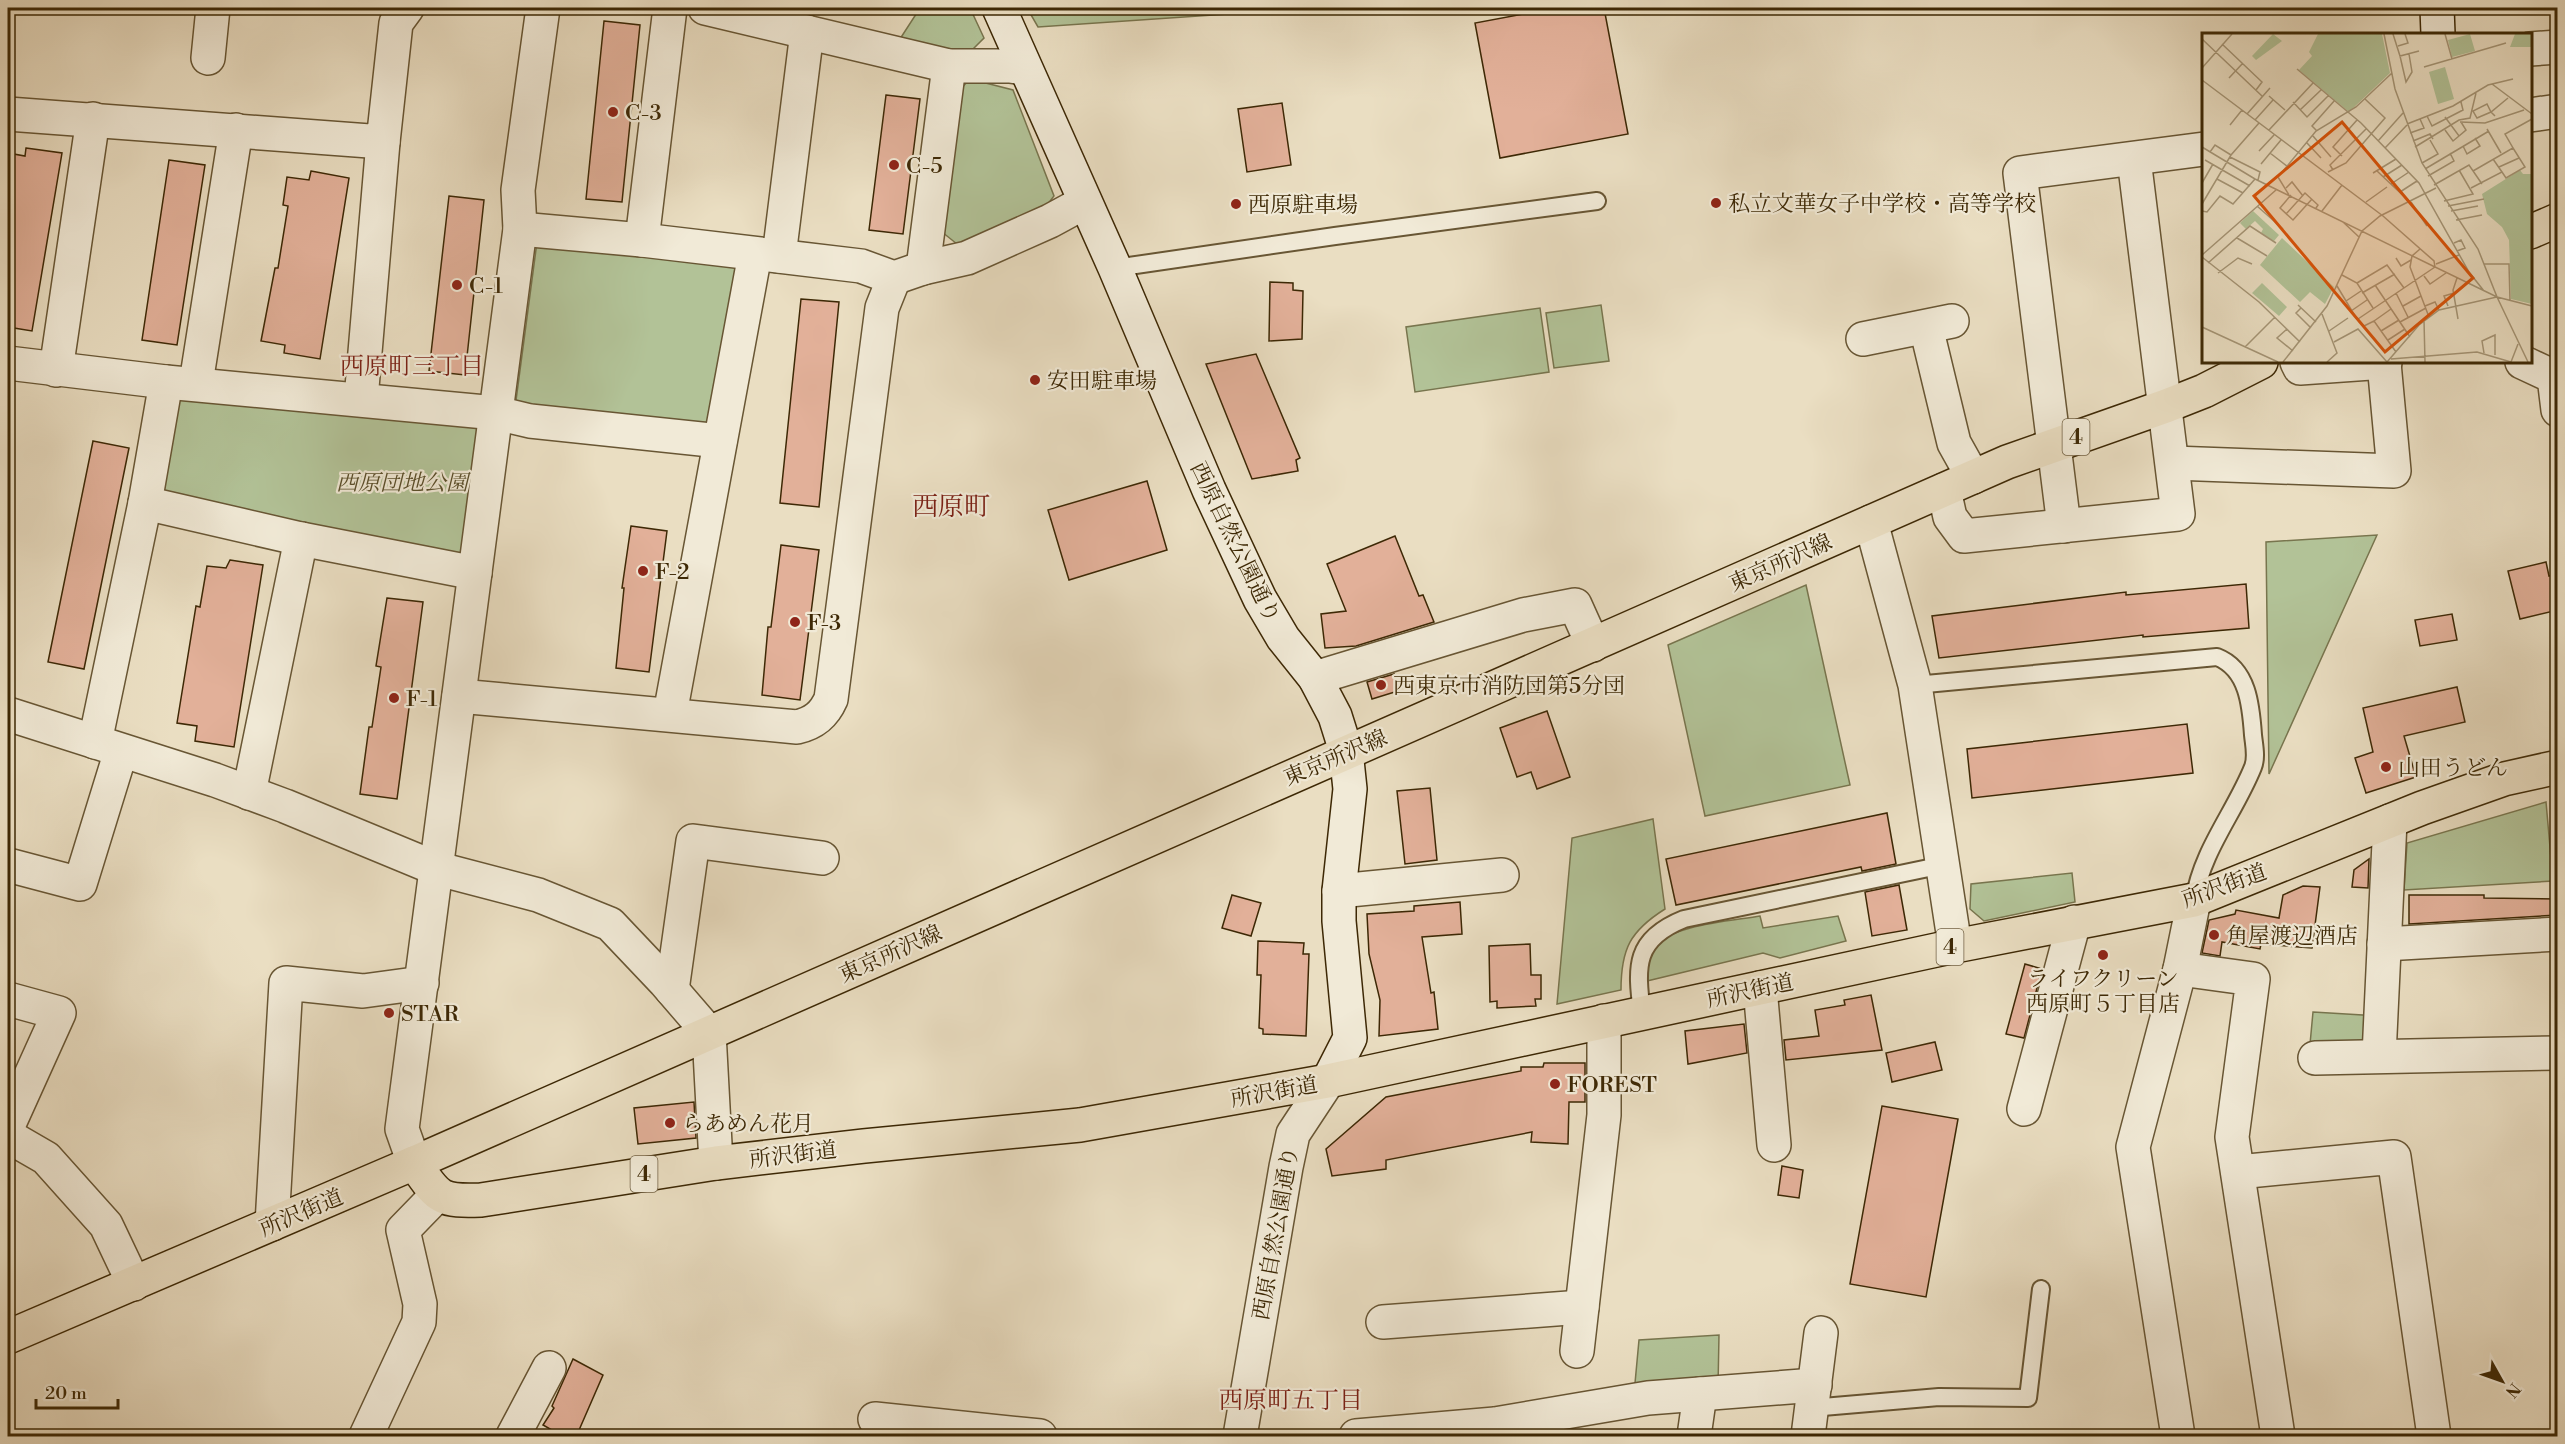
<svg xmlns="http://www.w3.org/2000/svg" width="2565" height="1444" font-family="'Libre Bodoni','Noto Serif JP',serif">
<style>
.green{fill:#b2c297;stroke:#78754e;stroke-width:1.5}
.building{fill:#e2b099;stroke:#3d2805;stroke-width:1.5}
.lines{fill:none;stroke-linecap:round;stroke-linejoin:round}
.lane-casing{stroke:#685634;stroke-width:20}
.street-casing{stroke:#685634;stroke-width:36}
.secondary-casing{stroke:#3d2805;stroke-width:36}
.primary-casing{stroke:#3d2805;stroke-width:36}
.lane{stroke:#f1ead7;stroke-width:16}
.street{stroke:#f1ead7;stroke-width:33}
.secondary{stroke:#f1ead7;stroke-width:33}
.primary{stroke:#eadec2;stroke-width:33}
.poi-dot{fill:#8f2418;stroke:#f1ead7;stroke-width:2}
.labels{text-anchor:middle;stroke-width:4.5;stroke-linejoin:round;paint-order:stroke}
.shield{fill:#f1ead7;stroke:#736244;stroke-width:1.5}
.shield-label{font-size:21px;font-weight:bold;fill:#3d2805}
.poi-label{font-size:22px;fill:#3d2805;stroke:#f1ead7;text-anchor:start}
.park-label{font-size:22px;font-style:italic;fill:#5a4e2a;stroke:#f1ead7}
.street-label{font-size:22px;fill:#3d2805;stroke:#f1ead7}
.neighbourhood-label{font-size:24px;fill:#7a1f14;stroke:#f1ead7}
.quarter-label{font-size:26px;fill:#7a1f14;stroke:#f1ead7}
.inset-road{fill:none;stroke:#a59576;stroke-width:1.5}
.view{fill:#d7540b;fill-opacity:0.15;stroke:#d7540b;stroke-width:3}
.inset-edge{fill:none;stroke:#3d2805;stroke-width:3}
</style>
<rect width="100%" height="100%" fill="#eadec2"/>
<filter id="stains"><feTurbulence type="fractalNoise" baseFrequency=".00333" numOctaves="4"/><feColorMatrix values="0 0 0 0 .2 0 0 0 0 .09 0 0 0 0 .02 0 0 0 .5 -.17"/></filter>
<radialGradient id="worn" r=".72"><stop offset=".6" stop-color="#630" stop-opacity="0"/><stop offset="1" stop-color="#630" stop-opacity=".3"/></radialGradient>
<g class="green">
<polygon points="920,8 970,8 984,38 969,53 898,42"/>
<polygon points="1027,8 1318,8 1038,27"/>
<polygon points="970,79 1013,90 1054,196 1044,209 957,244 937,228 954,96"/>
<polygon points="537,242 749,268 716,434 515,408"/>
<polygon points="1601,305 1609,361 1554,368 1546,313"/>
<polygon points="1540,308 1549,372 1415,392 1406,327"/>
<polygon points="175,392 478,423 460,562 151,499"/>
<polygon points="2377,535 2269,774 2266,542"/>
<polygon points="1806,585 1850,785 1705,816 1668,645"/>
<polygon points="2546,802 2553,881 2404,890 2407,843"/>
<path d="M1653,819L1665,909C1630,931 1621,949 1621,990L1557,1004L1572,838Z"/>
<polygon points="2072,873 2075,902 1984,921 1970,909 1971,884"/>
<path d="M1760,916L1763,928L1838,916L1846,941L1780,958L1763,953L1647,981C1647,971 1647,956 1653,948C1669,925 1732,921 1760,916Z"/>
<polygon points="2313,1012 2379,1016 2377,1054 2309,1055"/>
<polygon points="1719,1335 1718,1387 1634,1394 1639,1340"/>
</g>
<g class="building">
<polygon points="1555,8 1604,8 1628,134 1500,158 1475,23"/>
<polygon points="604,21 640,25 622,202 586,199"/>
<polygon points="886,95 920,99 903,234 869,230"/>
<polygon points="1282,103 1291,165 1247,172 1238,109"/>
<polygon points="26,148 62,153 32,331 8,327 8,153 25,156"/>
<polygon points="169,160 205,165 177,345 142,340"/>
<polygon points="311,171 349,178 320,359 284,353 285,345 261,341 275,268 278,268 288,206 283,205 287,177 309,180"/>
<polygon points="449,196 484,200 465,375 429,371"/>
<polygon points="1270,282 1293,283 1293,290 1303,291 1302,339 1269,341"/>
<polygon points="801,299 839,302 819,507 780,503"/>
<polygon points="1256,354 1300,458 1296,460 1298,471 1252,479 1206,364"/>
<polygon points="93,441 129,448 84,669 48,662"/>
<polygon points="1147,481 1167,550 1069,580 1048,510"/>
<polygon points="631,526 667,531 649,672 616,668 624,588 622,588"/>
<polygon points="1395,536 1419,596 1423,595 1434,622 1356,646 1325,648 1321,614 1346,611 1327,564"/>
<polygon points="781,545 819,550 800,700 762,695 768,627 771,627"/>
<polygon points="230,560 263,565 234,747 195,741 197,726 177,723 196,606 200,607 207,566 226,568"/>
<polygon points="2546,562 2549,576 2558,574 2558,610 2520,619 2508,571"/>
<polygon points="2246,584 2249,628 2143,637 2143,635 1939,658 1932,616 2126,592 2126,595"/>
<polygon points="387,598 423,602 397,799 360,794 369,727 372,727 381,667 376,666"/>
<polygon points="2452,614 2457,640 2420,646 2415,620"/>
<polygon points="1394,674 1398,691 1372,699 1367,682"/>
<polygon points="2457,687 2465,722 2404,736 2416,777 2366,793 2355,758 2373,752 2363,708"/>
<polygon points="1547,711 1570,777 1537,789 1531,772 1517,777 1500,728"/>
<polygon points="2187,724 2193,773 1972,798 1967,749"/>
<polygon points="1430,788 1437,860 1405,864 1397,791"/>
<polygon points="1887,813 1896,864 1862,871 1861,867 1676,905 1666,859"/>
<polygon points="2369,859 2368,888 2352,887 2354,870"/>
<polygon points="1899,885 1907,930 1872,936 1865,892"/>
<polygon points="2303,886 2320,887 2312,948 2261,944 2260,949 2222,942 2220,956 2202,953 2209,920 2235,914 2236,910 2279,918 2283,895"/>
<polygon points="1232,895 1261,903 1251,936 1222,928"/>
<polygon points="2409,895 2484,895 2484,898 2558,899 2558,915 2409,924"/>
<polygon points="1460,902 1462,934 1422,937 1431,993 1434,992 1438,1029 1379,1036 1380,1000 1369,954 1367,914 1414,911 1414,906"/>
<polygon points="1258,941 1304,943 1303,954 1309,954 1306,1036 1263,1034 1263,1029 1259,1028 1261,975 1257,975"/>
<polygon points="1530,944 1531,975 1541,975 1541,999 1535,999 1536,1006 1497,1008 1497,1001 1490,1002 1489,946"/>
<polygon points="2025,964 2042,969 2024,1038 2006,1034"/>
<polygon points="1871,995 1882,1050 1786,1060 1784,1040 1819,1036 1815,1010 1845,1005 1844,1000"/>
<polygon points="1744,1024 1747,1053 1688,1064 1685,1031"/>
<polygon points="1935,1042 1942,1070 1892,1082 1886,1053"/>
<polygon points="1544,1063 1585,1063 1585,1102 1569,1102 1568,1144 1531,1142 1532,1132 1386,1160 1386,1169 1332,1176 1326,1149 1386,1097 1521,1071 1521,1067 1543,1067"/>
<polygon points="694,1102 696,1138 638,1144 634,1108"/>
<polygon points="1882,1106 1958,1119 1926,1297 1850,1284"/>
<polygon points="1782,1166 1803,1170 1799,1198 1778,1195"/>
<polygon points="573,1359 603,1375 576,1437 564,1437 543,1425 554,1408 552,1406"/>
</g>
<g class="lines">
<g class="lane-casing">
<g id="lane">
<polyline points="1115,268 1335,236 1597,201"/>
<path d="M1915,685L2217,657C2248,669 2251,706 2253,735C2254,745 2257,757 2253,767C2235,812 2202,850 2194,900"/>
<path d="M1642,1013C1636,966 1634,939 1684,919L1943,865"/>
<polyline points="1811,1408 1939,1397 2028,1398 2041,1289"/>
</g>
</g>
<g class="street-casing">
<g id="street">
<polyline points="705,8 949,66 1009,66 1025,68"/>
<polyline points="2530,49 2558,47"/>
<polyline points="208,58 213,8"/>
<polyline points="8,114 383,142 396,23 407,8"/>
<polyline points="2530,115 2558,111"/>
<polyline points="520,229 642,240 861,266 894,278 923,268 967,258 1050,221 1085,202"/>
<polyline points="642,240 670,8"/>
<polyline points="779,256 807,32"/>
<polyline points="923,268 949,66"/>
<polyline points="1926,327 1954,443 1973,477"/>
<polyline points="1863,339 1952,321"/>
<polyline points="2297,362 2300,368 2385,362"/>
<polyline points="2522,362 2554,377 2558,410"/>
<polyline points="8,363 166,382 496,413 530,421 720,441"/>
<polyline points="56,370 93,119"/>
<polyline points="196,383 236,130"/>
<polyline points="361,399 383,142"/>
<polyline points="2173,463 2394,471 2384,363"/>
<polyline points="1944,490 1950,517 1964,536 2178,514 2134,159"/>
<polyline points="145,503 301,539 475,573"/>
<polyline points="1871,522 1915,685 1955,946"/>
<polyline points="2064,526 2020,173 2204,149"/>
<polyline points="1315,678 1523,615 1575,605 1593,645"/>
<path d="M459,696L797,727C814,723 824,715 831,699L882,308L894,278"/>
<polyline points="8,714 215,780 285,806 435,868 538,895 610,924 665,982 709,1033 716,1163"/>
<polyline points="670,714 755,254"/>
<polyline points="95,742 145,503 166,382"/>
<polyline points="249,793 301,539"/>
<polyline points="8,865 80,884 121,751"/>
<polyline points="1339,891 1502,875"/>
<polyline points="2384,944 2558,934"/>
<polyline points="2180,969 2253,979 2232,1137 2278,1436"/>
<polyline points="1760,988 1774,1145"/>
<polyline points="672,990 693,841 822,858"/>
<polyline points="8,999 59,1013 8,1126"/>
<polyline points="2379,1056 2390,821"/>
<polyline points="2315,1058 2558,1053"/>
<polyline points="2024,1109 2074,922"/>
<polyline points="8,1136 46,1158 106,1225 134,1284"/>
<polyline points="414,1163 402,1129 520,229 518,190 543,8"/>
<polyline points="2238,1172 2394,1157 2434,1436"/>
<polyline points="272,1224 286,983 363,991 422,983"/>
<polyline points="1383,1322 1582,1307"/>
<polyline points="1577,1351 1604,1115 1604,1021"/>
<polyline points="875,1419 1040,1436"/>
<polyline points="366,1436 419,1322 420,1304 403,1230 437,1195"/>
<polyline points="513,1436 549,1368"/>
<polyline points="1240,1436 1286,1167 1293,1134 1328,1081"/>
<polyline points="1356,1436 1495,1424 1648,1398 1815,1385"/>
<polyline points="1694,1436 1700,1394"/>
<polyline points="1808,1436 1821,1333"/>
<polyline points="2178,1436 2133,1147 2180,969 2194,900"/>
</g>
</g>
<g class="secondary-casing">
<g id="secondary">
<polyline points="999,8 1115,268 1209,490 1260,599 1283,638 1315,678 1335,716 1346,751 1350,789 1339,891 1339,921 1350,1038 1328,1081"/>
<polyline points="2437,8 2438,34"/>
</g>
</g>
<g class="primary-casing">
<g id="primary">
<polyline points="2530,232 2558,220"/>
<polyline points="414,1163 2007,462 2166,406 2204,391 2261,362"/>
<path d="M8,1337L414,1163C438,1196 437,1202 481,1200L716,1163L864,1146L1080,1125L1328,1081L1955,946L2194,900L2422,808L2504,779L2558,767"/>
</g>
</g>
<use href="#lane" class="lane"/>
<use href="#street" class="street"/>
<use href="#secondary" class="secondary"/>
<use href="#primary" class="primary"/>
</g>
<g class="poi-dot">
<circle cx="613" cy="112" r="6"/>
<circle cx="894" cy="165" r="6"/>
<circle cx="1716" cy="203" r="6"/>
<circle cx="1236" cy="204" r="6"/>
<circle cx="457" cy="285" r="6"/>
<circle cx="1035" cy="380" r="6"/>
<circle cx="643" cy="571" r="6"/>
<circle cx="795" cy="622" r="6"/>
<circle cx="1381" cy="685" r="6"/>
<circle cx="394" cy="698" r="6"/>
<circle cx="2386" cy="767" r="6"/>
<circle cx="2214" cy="935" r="6"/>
<circle cx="2103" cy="955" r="6"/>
<circle cx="389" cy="1013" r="6"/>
<circle cx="1555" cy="1084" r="6"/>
<circle cx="670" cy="1123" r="6"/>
</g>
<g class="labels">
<g class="shield">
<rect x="2062.5" y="419" width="27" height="36" rx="4.5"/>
<rect x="1936.5" y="929" width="27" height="36" rx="4.5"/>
<rect x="630.5" y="1156" width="27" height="36" rx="4.5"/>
</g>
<g class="shield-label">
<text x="2076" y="444">4</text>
<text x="1950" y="954">4</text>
<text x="644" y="1181">4</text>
</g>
<g class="poi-label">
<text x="625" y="120">C-3</text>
<text x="906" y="173">C-5</text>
<text x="1728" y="211">私立文華女子中学校・高等学校</text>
<text x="1248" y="212">西原駐車場</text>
<text x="469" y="293">C-1</text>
<text x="1047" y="388">安田駐車場</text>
<text x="655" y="579">F-2</text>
<text x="807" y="630">F-3</text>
<text x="1393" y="693">西東京市消防団第5分団</text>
<text x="406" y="706">F-1</text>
<text x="2398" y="775">山田うどん</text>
<text x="2226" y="943">角屋渡辺酒店</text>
<text x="2103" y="986" text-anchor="middle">ライフクリーン<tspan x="2103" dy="25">西原町５丁目店</tspan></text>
<text x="401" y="1021">STAR</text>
<text x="1567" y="1092">FOREST</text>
<text x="682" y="1131">らあめん花月</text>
</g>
<g class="park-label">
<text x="402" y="490">西原団地公園</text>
</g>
<g class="street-label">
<text transform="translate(1236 542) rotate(64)" y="8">西原自然公園通り</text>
<text transform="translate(1780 562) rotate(-24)" y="8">東京所沢線</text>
<text transform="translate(1335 757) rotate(-23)" y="8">東京所沢線</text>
<text transform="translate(2224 885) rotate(-20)" y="8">所沢街道</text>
<text transform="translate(890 953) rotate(-24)" y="8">東京所沢線</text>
<text transform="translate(1750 990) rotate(-12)" y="8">所沢街道</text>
<text transform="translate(1274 1091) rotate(-10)" y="8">所沢街道</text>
<text transform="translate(793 1154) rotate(-7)" y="8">所沢街道</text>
<text transform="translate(301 1212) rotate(-23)" y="8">所沢街道</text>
<text transform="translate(1275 1233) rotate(-80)" y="8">西原自然公園通り</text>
</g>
<g class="neighbourhood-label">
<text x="412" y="374">西原町三丁目</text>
<text x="1291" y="1408">西原町五丁目</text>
</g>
<g class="quarter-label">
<text x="951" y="515">西原町</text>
</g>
</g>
<g transform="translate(2202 33)">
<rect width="330" height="330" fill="#eadec2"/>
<path d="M71,1L80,8L54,27L50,23ZM116,1H180L188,40L147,79L97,37L110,23L107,19ZM268,1L273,18L250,24L246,7ZM313,1H330V14H308ZM243,34L252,66L236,71L227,39ZM318,137L321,141H330V271L309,266L307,207L300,194L285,181L280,161ZM51,178L77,202L72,208L59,200L61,196L53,188L44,196L38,190ZM80,205L132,254L123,271L108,259L98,269L58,232ZM60,250L85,274L77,283L50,260Z" fill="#b2c297"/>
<path class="inset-road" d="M182,1L193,56L220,130L276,216L295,264L237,277L217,292L185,329M191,1L198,23L217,18M243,1L250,26M0,6L60,63M20,11L60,49L54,57M196,13L206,10L203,1M198,23L204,49L210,39L207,21M222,34L304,10M0,35L30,1M95,36L159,90L217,150L267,239L282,258M27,45L41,30M0,47L181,183L232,228L233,234L295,264L330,273M290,51L330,81M67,63L83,77M91,69L105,84L127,62M98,77L119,57M45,81L68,55M225,83L230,93L261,77L259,69M293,83L289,79L285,71L271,78L275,85L289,79L306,65M243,84L257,103L264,97L259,89M53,87L71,67M258,89L283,90L322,77M205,91L251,73L286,52L311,46M28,92L40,77M285,96L299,120M67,97L111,50M243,97L251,108L257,103M115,98L110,93L133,67M208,100L222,95L218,86M111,103L129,124M176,108L201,80M211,108L228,101L231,106M105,110L119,125M261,113L265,121L278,113L273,105M0,114L53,146L233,234M213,114L257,87L268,85L274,60M183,115L205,92M57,118L72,102M8,119L13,112L29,122M68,120L86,134M140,123L131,114L155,87M28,124L58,139L56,147M3,127L48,153M220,130L236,121L228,107M59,131L79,107M297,134L317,125M223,136L287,98M131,137L128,132L164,96M175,138L208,169M271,138L311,115L303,101L330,86M126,139L144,130L183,85L163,66M300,139L304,145L323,134L311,115M171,140L194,126M226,143L252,128L248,120M181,144L200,132M15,146L41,160M0,150L11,131M189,151L207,139M232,152L267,132L280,151M84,155L90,149L101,163M269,155L300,139L291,126M198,159L215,148M87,162L76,144L114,98L154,74L190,40M89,162L78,175L91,187L110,166M242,168L271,161L257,137M164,169L185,154M209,169L225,193M0,171L29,122L57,90M55,173L81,196M246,173L282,166M0,178L5,179L18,163L31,171L53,146M120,178L140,152M249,178L276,173M84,181L103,160L116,172L114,175M254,187L280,182M141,189L157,204M35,205L65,223M252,210L259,207L263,215L255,218M218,216L210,223L208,234L227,284M0,222L74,157M0,224L57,269L98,309M194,225L199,233L209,227M6,230L48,193L74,210M234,231L257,222M282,231H307L308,268M16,240L36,225L50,231M140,242L155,250L171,275M222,243L228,251L244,240M255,245L251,257L256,286M155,250L185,232L202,255M173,252L208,304M135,253L153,283L162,293L172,288L194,319M160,260L193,241M194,260L206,284M295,264L326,329M144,268L159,258M96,272L114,289M201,273L219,263M223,273L233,269L237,277M246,273L242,263L252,260M99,275L94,280L109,295M149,278L165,267M120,281L135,320L125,329M156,286L233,234M222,287L223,329M172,288L189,276M198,289L224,275M0,294L76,329M85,296L75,305L91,318M127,298L146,285M179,298L197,287M186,307L203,296M132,309L156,296L185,329M43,314L73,284M282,320L280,308L293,302V322M189,326L275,319L309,329M81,329L125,273L160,198L178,183L234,155M309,329L316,311"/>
<path class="view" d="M140,89L271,245L183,319L52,163Z"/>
<rect width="330" height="330" class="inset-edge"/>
</g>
<rect width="2565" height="1444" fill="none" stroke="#eadec2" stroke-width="30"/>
<rect x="9" y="9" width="2547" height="1426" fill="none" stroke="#3d2805" stroke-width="3"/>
<rect x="15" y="15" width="2535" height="1414" fill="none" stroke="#3d2805" stroke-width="1.5"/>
<g transform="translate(2502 1381) rotate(130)" stroke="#f1ead7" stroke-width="4.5" paint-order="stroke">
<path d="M0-4.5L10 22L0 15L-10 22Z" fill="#3d2805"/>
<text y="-9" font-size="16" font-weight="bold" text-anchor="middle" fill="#3d2805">N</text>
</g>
<path d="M36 1399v9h82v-9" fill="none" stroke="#3d2805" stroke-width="3"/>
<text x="45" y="1399" font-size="18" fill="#3d2805" stroke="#f1ead7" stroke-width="4.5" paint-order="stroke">20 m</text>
<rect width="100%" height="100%" filter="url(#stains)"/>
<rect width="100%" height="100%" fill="url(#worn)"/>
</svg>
